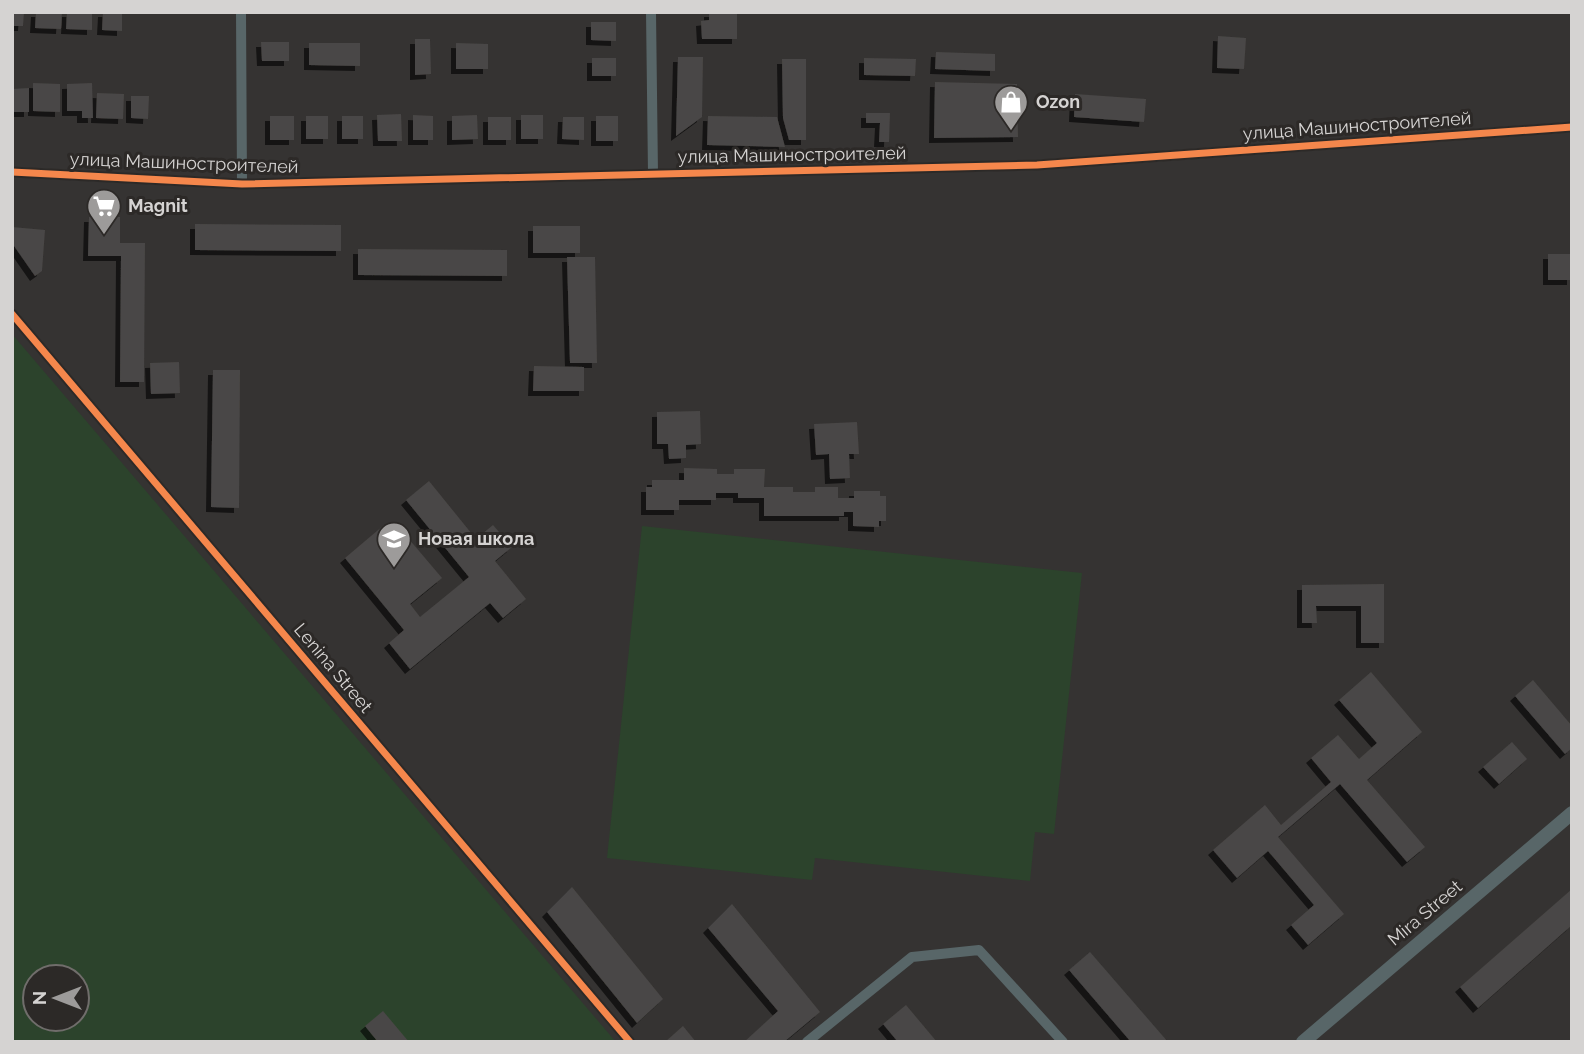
<svg xmlns="http://www.w3.org/2000/svg" width="1584" height="1054" font-family="Raleway,sans-serif">
<style>
.green{fill:#2c432c;fill-rule:evenodd}
.building{fill:#494746;filter:url(#shadow)}
.lines{fill:none;stroke-linecap:round;stroke-linejoin:round}
.minor{stroke:#586668;stroke-width:10}
.tertiary{stroke:#586668;stroke-width:14}
.cycleway-casing{stroke:#2c2927;stroke-width:11}
.cycleway{stroke:#f5874c;stroke-width:7}
.labels{text-anchor:middle;stroke-width:6;stroke-linejoin:round;paint-order:stroke}
.poi-label{font-size:18px;font-weight:bold;fill:#d5d3d2;stroke:#2c2927;text-anchor:start}
.street-label{font-size:18px;fill:#d5d3d2;stroke:#2c2927}
</style>
<defs>
<filter id="shadow"><feDropShadow dx="-5" dy="5" stdDeviation="0" flood-color="#0009"/></filter>
</defs>
<rect width="100%" height="100%" fill="#353332"/>
<g class="green">
<path d="M12,334L616,1042H12ZM35,977H77V1019H35Z"/>
<polygon points="642,526 1082,573 1054,834 1035,832 1030,881 815,858 812,880 607,858"/>
</g>
<g class="building">
<polygon points="12,12 24,12 23,26 12,26"/>
<polygon points="36,12 62,12 61,29 35,28"/>
<polygon points="67,12 92,12 92,30 66,29"/>
<polygon points="103,12 122,12 122,31 102,30"/>
<polygon points="709,12 737,12 737,39 702,39 701,21 709,20"/>
<polygon points="591,22 616,22 616,41 591,40"/>
<polygon points="1218,36 1246,38 1244,69 1217,68"/>
<polygon points="415,39 430,39 431,74 415,75"/>
<polygon points="261,42 289,42 289,61 262,61"/>
<polygon points="309,43 360,43 360,66 309,65"/>
<polygon points="456,43 488,44 488,69 456,69"/>
<polygon points="936,52 995,54 995,71 935,69"/>
<polygon points="678,57 703,57 702,117 676,136"/>
<rect x="592" y="58" width="24" height="18"/>
<polygon points="864,58 916,59 915,76 864,75"/>
<polygon points="782,59 806,59 806,140 789,140 783,118"/>
<polygon points="935,82 1017,84 1018,137 934,138"/>
<polygon points="33,83 60,84 60,112 33,111"/>
<polygon points="92,83 93,118 82,118 82,111 67,111 67,84"/>
<polygon points="29,88 29,112 12,112 12,89"/>
<polygon points="97,93 124,94 123,119 96,118"/>
<polygon points="1075,94 1146,99 1144,122 1074,117"/>
<polygon points="131,96 149,96 148,119 131,118"/>
<polygon points="866,113 890,113 889,142 879,142 880,123 866,123"/>
<polygon points="401,114 402,141 378,141 377,115"/>
<polygon points="413,115 433,116 433,140 413,140"/>
<polygon points="477,115 478,139 452,140 452,116"/>
<rect x="521" y="115" width="22" height="24"/>
<rect x="270" y="116" width="24" height="24"/>
<rect x="306" y="116" width="22" height="23"/>
<rect x="342" y="116" width="21" height="23"/>
<rect x="596" y="116" width="22" height="25"/>
<polygon points="708,116 777,117 785,147 707,145"/>
<rect x="488" y="117" width="23" height="23"/>
<polygon points="563,117 584,117 584,140 562,139"/>
<polygon points="89,217 120,217 120,243 145,243 144,382 120,382 121,256 88,256"/>
<polygon points="195,224 341,225 341,251 195,250"/>
<rect x="533" y="226" width="47" height="27"/>
<polygon points="12,227 45,230 42,271 35,276 12,243"/>
<polygon points="358,249 507,250 507,276 358,275"/>
<rect x="1548" y="254" width="24" height="26"/>
<polygon points="567,257 595,257 597,363 570,363"/>
<polygon points="179,362 180,393 151,394 150,363"/>
<polygon points="534,366 584,367 584,391 533,391"/>
<polygon points="213,370 240,370 239,508 211,507"/>
<polygon points="700,411 701,444 686,445 686,458 669,459 668,444 657,444 657,412"/>
<polygon points="857,422 859,454 849,454 850,478 830,479 829,454 816,455 814,424"/>
<polygon points="684,468 717,469 717,474 734,474 734,469 765,469 764,487 793,487 793,492 815,492 815,487 838,487 838,498 854,498 854,491 880,491 880,496 886,496 886,521 879,521 879,527 853,526 853,512 844,512 844,516 764,516 764,498 738,498 738,493 716,493 716,500 679,500 679,510 646,510 646,487 652,487 652,480 684,480"/>
<polygon points="429,481 476,539 493,525 512,547 495,561 526,599 503,618 490,603 410,669 389,643 404,630 345,558 384,525 400,544 408,538 442,578 410,604 420,617 469,577 406,500"/>
<polygon points="1384,584 1384,643 1361,643 1361,606 1316,606 1317,623 1302,623 1302,585"/>
<polygon points="1371,672 1422,732 1367,780 1425,847 1407,862 1340,784 1278,837 1344,914 1308,945 1291,925 1314,905 1268,851 1237,878 1213,850 1265,805 1281,825 1331,782 1311,758 1338,735 1359,759 1377,743 1339,700"/>
<polygon points="1533,680 1572,726 1572,748 1565,754 1515,696"/>
<polygon points="1512,742 1527,759 1499,784 1483,767"/>
<polygon points="572,887 663,999 637,1023 547,912"/>
<polygon points="1572,889 1572,925 1478,1008 1460,987"/>
<polygon points="732,904 820,1012 784,1042 744,1042 778,1011 708,928"/>
<polygon points="1090,952 1168,1042 1131,1042 1069,970"/>
<polygon points="906,1005 937,1042 898,1042 883,1024"/>
<polygon points="383,1011 409,1042 378,1042 365,1026"/>
<polygon points="683,1026 696,1042 665,1042"/>
</g>
<g class="lines">
<g class="minor">
<polyline points="241,12 242,184"/>
<polyline points="651,12 653,174"/>
<polyline points="12,172 242,184 1037,165 1572,127"/>
<polyline points="12,314 630,1042"/>
<polyline points="807,1042 912,957 979,950 1063,1042"/>
</g>
<polyline class="tertiary" points="1303,1042 1572,813"/>
<g class="cycleway-casing">
<g id="cycleway">
<polyline points="12,172 242,184 1037,165 1572,127"/>
<polyline points="12,314 630,1042"/>
</g>
</g>
<use href="#cycleway" class="cycleway"/>
</g>
<defs>
<g id="shop-pin" transform="scale(1.75)"><path d="M0 17L-7.5 6A9.5 9.5 0 1 1 7.5 6Z" fill="#9d9b9a" stroke="#2c2927"/><path d="M-5-2.5h2.3a2.7 3.5 0 0 1 5.4 0H5L5.5 6h-11ZM-1.5-2.5h3a1.5 2.3 0 0 0-3 0Z" fill="#fff"/></g>
<g id="supermarket-pin" transform="scale(1.75)"><path d="M0 17L-7.5 6A9.5 9.5 0 1 1 7.5 6Z" fill="#9d9b9a" stroke="#2c2927"/><path d="M-6-5.5h2.5l.6 2H6L4.5 2H-2.5L-4.4-4H-6ZM-1.5 3.2a1.3 1.3 0 1 0 .1 0ZM3 3.2a1.3 1.3 0 1 0 .1 0Z" fill="#fff"/></g>
<g id="school-pin" transform="scale(1.75)"><path d="M0 17L-7.5 6A9.5 9.5 0 1 1 7.5 6Z" fill="#9d9b9a" stroke="#2c2927"/><path d="M0-5L7-2L0 1L-7-2ZM-4 1L0 2.5L4 1V4Q0 6-4 4Z" fill="#fff"/></g>
</defs>
<g fill-rule="evenodd">
<use href="#shop-pin" x="1011" y="102"/>
<use href="#supermarket-pin" x="104" y="206"/>
<use href="#school-pin" x="394" y="539"/>
</g>
<g class="labels">
<g class="poi-label">
<text x="1036" y="108">Ozon</text>
<text x="128" y="212">Magnit</text>
<text x="418" y="545">Новая школа</text>
</g>
<g class="street-label">
<text transform="translate(1357 126) rotate(-4)" y="6">улица Машиностроителей</text>
<text transform="translate(792 155) rotate(-1)" y="6">улица Машиностроителей</text>
<text transform="translate(184 163) rotate(2)" y="6">улица Машиностроителей</text>
<text transform="translate(333 668) rotate(50)" y="6">Lenina Street</text>
<text transform="translate(1425 913) rotate(-40)" y="6">Mira Street</text>
</g>
</g>
<rect width="1584" height="1054" fill="none" stroke="#d5d3d2" stroke-width="28"/>
<g transform="translate(56 998) rotate(270)"><circle r="33" fill="#2c2927" stroke="#706d6b" stroke-width="2"/>
<path d="M0-5L12 26L0 18L-12 26Z" fill="#9d9b9a"/>
<text y="-10" font-size="19" font-weight="bold" text-anchor="middle" fill="#d5d3d2">N</text>
</g>
</svg>
